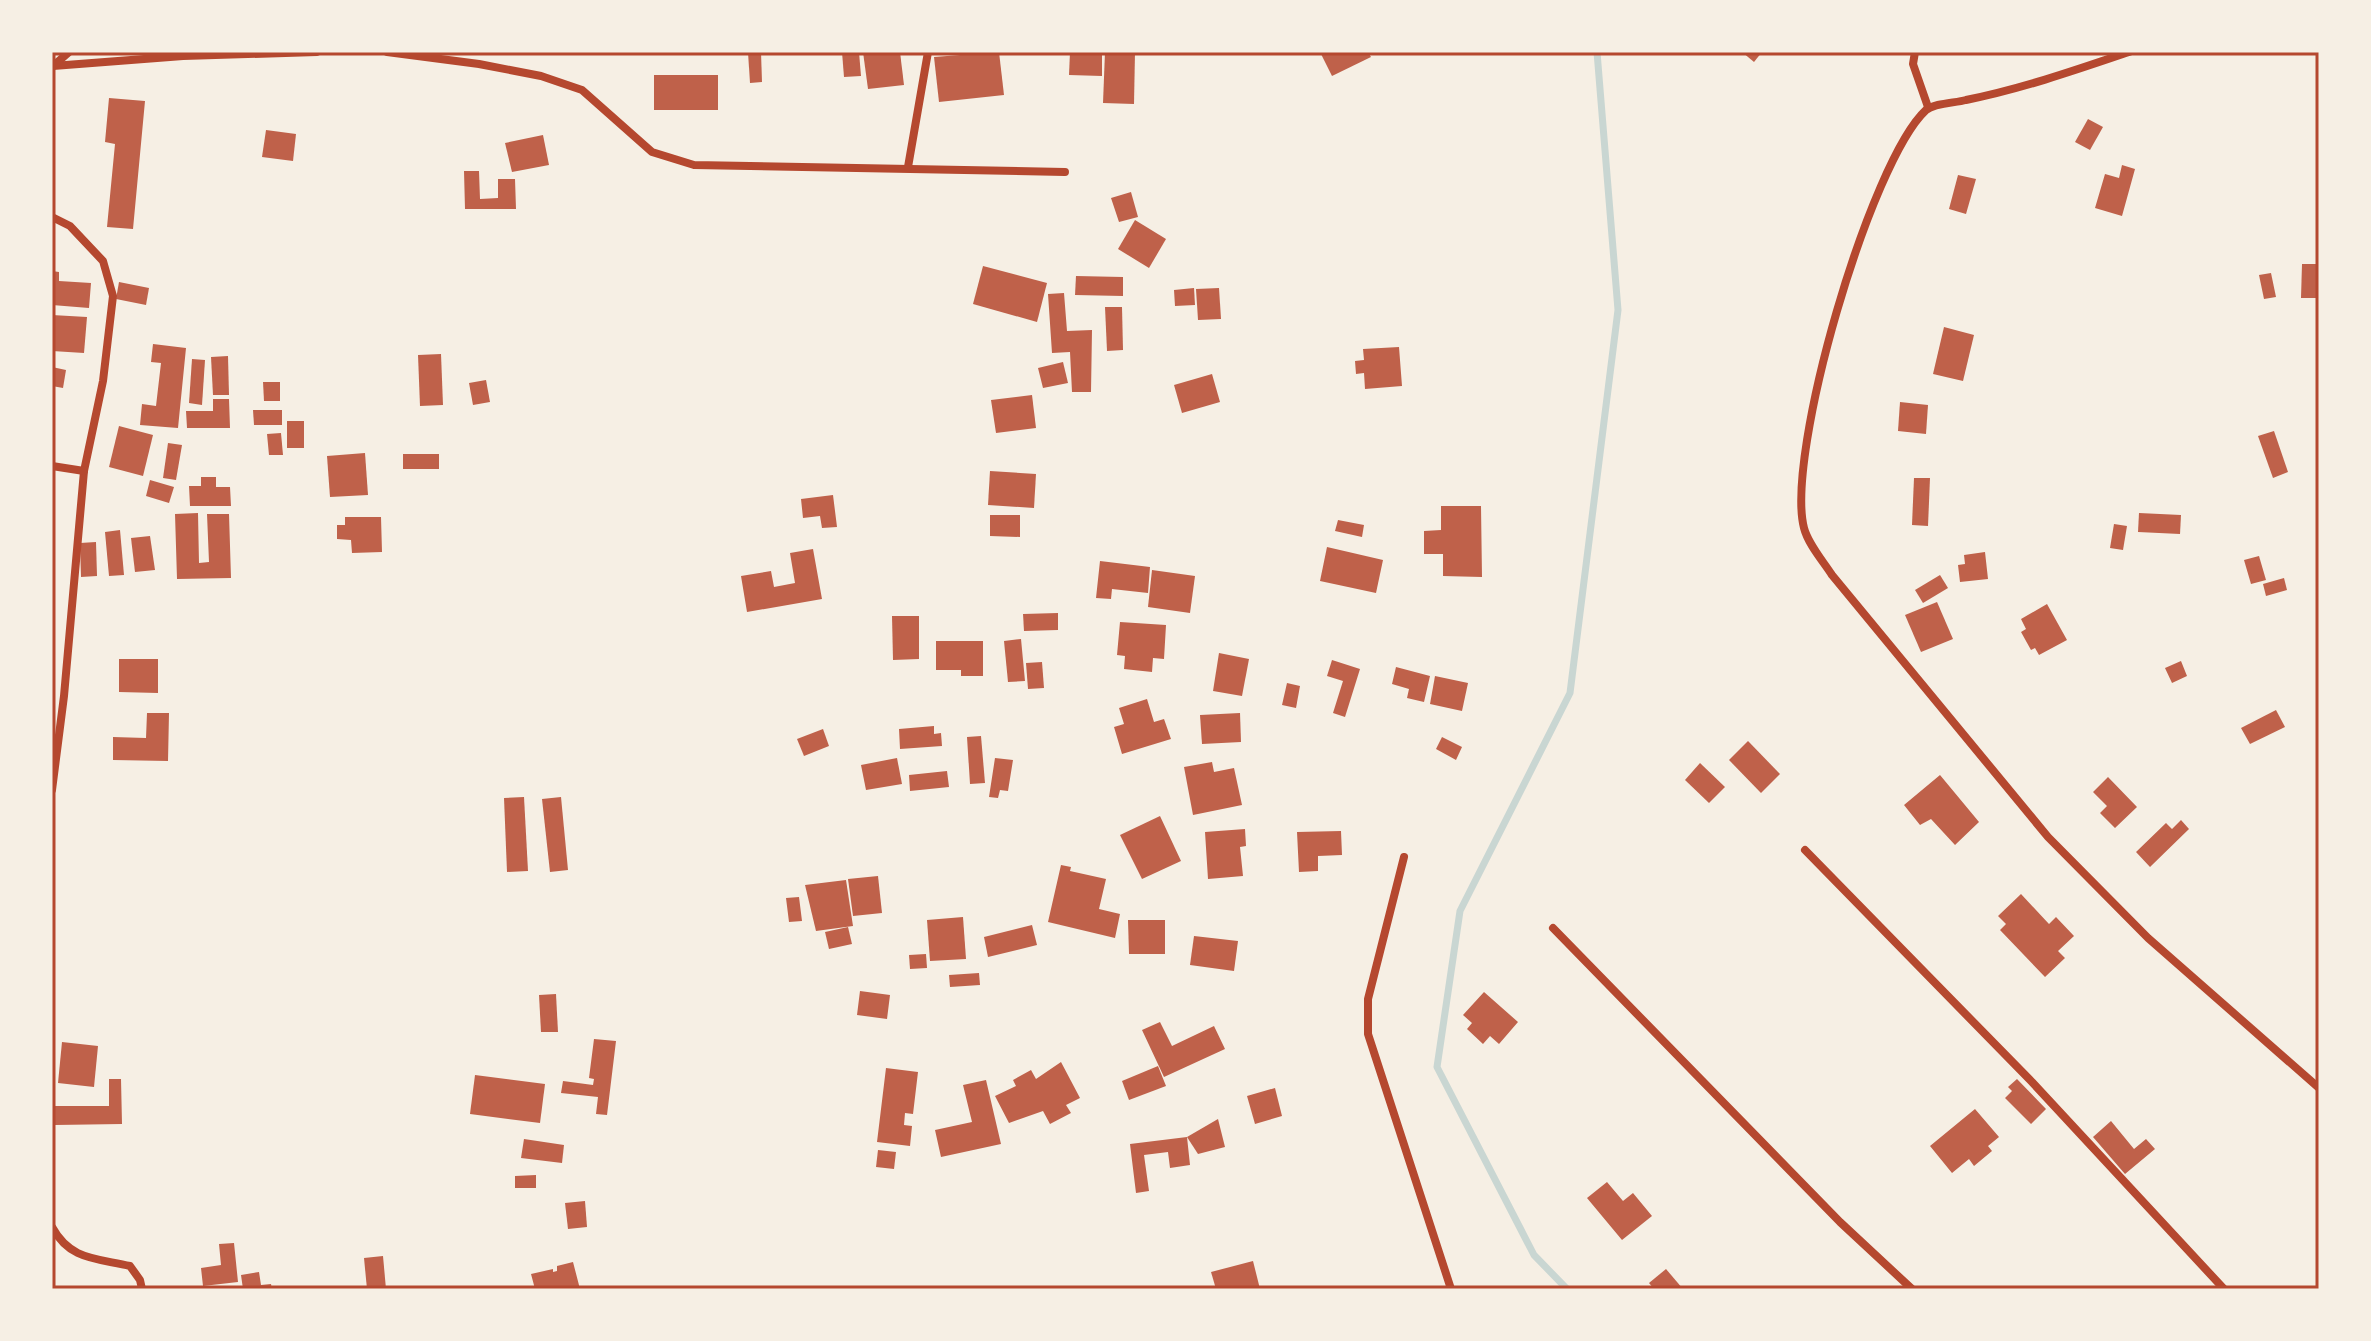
<svg xmlns="http://www.w3.org/2000/svg" width="2371" height="1341" font-family="Rubik,sans-serif">
<style>
.lines{fill:none;stroke-linecap:round;stroke-linejoin:round}
.stream{stroke:#c9d6d2;stroke-width:7}
.building{fill:#bf614a}
.minor{stroke:#b5482f;stroke-width:8}
.neatline{fill:none;stroke:#b5482f;stroke-width:3}
</style>
<rect width="100%" height="100%" fill="#f6efe4"/>
<g class="lines">
<polyline class="stream" points="1567,1289 1534,1255 1437,1067 1460,911 1570,693 1618,310 1597,52"/>
</g>
<g class="building">
<polygon points="748,52 761,52 762,82 750,83"/>
<polygon points="842,52 859,52 861,76 844,77"/>
<polygon points="863,52 900,52 904,85 868,89"/>
<polygon points="999,52 1004,95 939,102 934,57"/>
<polygon points="1070,52 1102,52 1102,76 1069,75"/>
<polygon points="1105,52 1135,52 1134,104 1103,103"/>
<polygon points="1320,52 1368,52 1371,57 1332,76"/>
<polygon points="1742,52 1762,52 1754,62"/>
<rect x="654" y="75" width="64" height="35"/>
<polygon points="109,98 145,101 133,229 107,227 115,144 105,142"/>
<polygon points="2088,119 2103,127 2090,150 2075,142"/>
<polygon points="266,130 296,134 293,161 262,157"/>
<polygon points="543,135 549,165 512,172 505,143"/>
<polygon points="2122,165 2135,169 2122,216 2095,208 2105,174 2119,178"/>
<polygon points="464,171 479,171 480,199 498,198 498,179 515,179 516,209 465,209"/>
<polygon points="1958,175 1976,179 1966,214 1949,209"/>
<polygon points="1131,192 1138,217 1119,222 1111,198"/>
<polygon points="1135,220 1166,239 1149,268 1118,249"/>
<polygon points="2302,264 2319,264 2319,298 2301,298"/>
<polygon points="983,266 1047,283 1037,322 973,304"/>
<polygon points="52,271 59,272 59,281 91,283 89,308 52,305"/>
<polygon points="2271,273 2276,297 2264,299 2259,275"/>
<polygon points="1076,276 1123,277 1123,296 1075,295"/>
<polygon points="119,282 149,288 146,305 116,299"/>
<polygon points="1194,288 1195,305 1175,306 1174,290"/>
<polygon points="1219,288 1221,319 1198,320 1196,289"/>
<polygon points="1064,293 1067,331 1092,330 1091,392 1072,392 1070,352 1052,353 1048,294"/>
<polygon points="1105,307 1122,307 1123,350 1107,351"/>
<polygon points="52,315 87,317 84,353 52,351"/>
<polygon points="1944,327 1974,335 1963,381 1933,374"/>
<polygon points="153,344 186,348 178,428 140,425 142,404 156,406 161,363 151,362"/>
<polygon points="1399,347 1402,386 1365,389 1364,373 1356,374 1355,361 1364,360 1363,349"/>
<polygon points="441,354 443,405 420,406 418,355"/>
<polygon points="228,356 229,395 213,395 211,357"/>
<polygon points="192,359 205,360 202,405 189,403"/>
<polygon points="1063,362 1068,383 1043,388 1038,368"/>
<polygon points="52,367 66,370 63,388 52,386"/>
<polygon points="1212,374 1220,402 1182,413 1174,385"/>
<polygon points="486,380 490,402 473,405 469,383"/>
<polygon points="263,382 280,382 280,401 264,401"/>
<polygon points="1032,395 1036,428 996,433 991,400"/>
<polygon points="213,399 229,399 230,428 187,428 186,411 213,411"/>
<polygon points="1900,402 1928,405 1926,434 1898,431"/>
<polygon points="253,410 282,410 282,425 254,425"/>
<rect x="287" y="421" width="17" height="27"/>
<polygon points="119,426 153,435 143,476 109,467"/>
<polygon points="2274,431 2288,472 2273,478 2258,436"/>
<polygon points="281,433 283,455 269,455 267,434"/>
<polygon points="168,443 182,445 176,480 163,478"/>
<polygon points="365,453 368,495 330,497 327,456"/>
<rect x="403" y="454" width="36" height="15"/>
<polygon points="990,471 1036,474 1034,508 988,505"/>
<polygon points="201,477 216,477 216,487 230,487 231,506 190,506 189,486 201,486"/>
<polygon points="1914,478 1930,478 1928,526 1912,525"/>
<polygon points="150,480 174,487 169,503 146,496"/>
<polygon points="833,495 837,527 822,528 820,516 803,518 801,499"/>
<polygon points="1441,506 1481,506 1482,577 1443,576 1443,554 1424,554 1424,531 1441,530"/>
<polygon points="198,513 199,563 209,562 207,514 229,514 231,578 177,579 175,514"/>
<polygon points="2139,513 2181,515 2180,534 2138,532"/>
<polygon points="990,515 1020,515 1020,537 990,536"/>
<polygon points="345,517 381,517 382,552 352,553 351,540 337,539 337,525 345,525"/>
<polygon points="1338,520 1364,525 1362,537 1335,531"/>
<polygon points="2114,524 2127,526 2123,550 2110,548"/>
<polygon points="120,530 124,575 109,576 105,532"/>
<polygon points="150,536 155,570 135,572 131,538"/>
<polygon points="96,542 97,576 81,577 80,543"/>
<polygon points="1327,547 1383,560 1376,593 1320,581"/>
<polygon points="813,549 822,599 747,612 741,576 771,571 774,587 795,583 790,553"/>
<polygon points="1985,552 1988,579 1960,582 1958,565 1965,564 1964,555"/>
<polygon points="2259,556 2266,580 2251,584 2244,560"/>
<polygon points="1100,561 1150,567 1148,593 1112,589 1111,599 1096,598"/>
<polygon points="1152,570 1195,576 1190,613 1148,607"/>
<polygon points="1940,575 1948,588 1923,603 1915,590"/>
<polygon points="2284,578 2287,590 2266,596 2263,584"/>
<polygon points="1937,602 1953,639 1921,652 1905,615"/>
<polygon points="2047,604 2067,640 2039,655 2035,648 2031,650 2021,632 2026,629 2021,619"/>
<polygon points="1058,613 1058,630 1024,631 1023,614"/>
<polygon points="892,616 919,616 919,659 893,660"/>
<polygon points="1120,622 1166,625 1164,659 1153,658 1152,672 1124,669 1125,656 1117,655"/>
<polygon points="1021,639 1025,681 1008,682 1004,641"/>
<polygon points="936,641 983,641 983,676 961,676 961,670 936,670"/>
<polygon points="1219,653 1249,659 1242,696 1213,691"/>
<polygon points="119,659 158,659 158,693 119,692"/>
<polygon points="1332,660 1360,669 1345,717 1333,713 1343,681 1327,676"/>
<polygon points="2181,661 2187,676 2172,683 2165,668"/>
<polygon points="1042,662 1044,688 1028,689 1026,663"/>
<polygon points="1396,667 1430,676 1424,702 1407,698 1409,689 1392,684"/>
<polygon points="1435,676 1468,683 1462,711 1430,704"/>
<polygon points="1287,683 1300,686 1296,708 1282,705"/>
<polygon points="1147,699 1154,722 1164,719 1171,739 1122,754 1114,727 1124,724 1119,708"/>
<polygon points="2276,710 2285,727 2250,744 2241,728"/>
<polygon points="147,713 169,713 168,761 113,760 113,737 146,738"/>
<polygon points="1240,713 1241,742 1202,744 1200,715"/>
<polygon points="934,726 934,734 941,733 942,746 900,749 899,729"/>
<polygon points="823,729 829,746 804,756 797,739"/>
<polygon points="981,736 985,783 970,784 967,737"/>
<polygon points="1442,737 1462,747 1456,760 1436,749"/>
<polygon points="1748,741 1780,774 1761,793 1729,760"/>
<polygon points="897,758 902,784 866,790 861,765"/>
<polygon points="995,758 1013,760 1008,791 1000,790 998,798 989,797"/>
<polygon points="1212,762 1214,772 1234,768 1242,805 1193,815 1184,767"/>
<polygon points="1700,763 1725,787 1709,803 1685,780"/>
<polygon points="947,771 949,787 910,791 909,775"/>
<polygon points="1940,775 1979,822 1955,845 1931,819 1920,825 1904,805"/>
<polygon points="2108,777 2137,807 2115,828 2100,813 2107,806 2093,792"/>
<polygon points="524,797 528,871 507,872 504,798"/>
<polygon points="561,797 568,870 550,872 542,799"/>
<polygon points="1160,816 1181,861 1142,879 1120,835"/>
<polygon points="2181,820 2189,829 2150,867 2136,852 2166,823 2172,829"/>
<polygon points="1245,829 1246,846 1240,847 1243,876 1208,879 1205,832"/>
<polygon points="1341,831 1342,855 1318,856 1318,871 1299,872 1297,832"/>
<polygon points="1061,865 1071,867 1070,871 1106,879 1099,909 1120,914 1115,938 1048,922"/>
<polygon points="878,876 882,913 853,916 848,879"/>
<polygon points="846,880 853,926 816,931 805,885"/>
<polygon points="2021,894 2049,924 2056,917 2074,936 2058,951 2065,958 2045,977 2000,930 2006,924 1998,916"/>
<polygon points="799,897 802,921 789,922 786,898"/>
<polygon points="963,917 966,959 930,961 927,920"/>
<polygon points="1128,920 1165,920 1165,954 1129,954"/>
<polygon points="1032,925 1037,945 988,957 984,937"/>
<polygon points="848,927 852,944 829,949 825,932"/>
<polygon points="1194,936 1238,941 1234,971 1190,965"/>
<polygon points="926,954 927,968 910,969 909,955"/>
<polygon points="979,973 980,985 950,987 949,975"/>
<polygon points="860,991 890,995 887,1019 857,1015"/>
<polygon points="1484,992 1518,1022 1499,1044 1490,1036 1483,1044 1467,1029 1472,1023 1463,1015"/>
<polygon points="556,994 558,1032 541,1032 539,995"/>
<polygon points="1160,1022 1172,1046 1214,1026 1225,1049 1164,1077 1142,1030"/>
<polygon points="594,1039 616,1041 607,1115 596,1114 598,1097 561,1093 563,1081 593,1085 594,1079 589,1078"/>
<polygon points="62,1042 98,1046 94,1087 58,1083"/>
<polygon points="1061,1062 1080,1098 1066,1105 1071,1113 1050,1124 1043,1111 1009,1123 995,1096 1016,1086 1013,1080 1031,1070 1036,1079"/>
<polygon points="1158,1066 1166,1086 1129,1100 1122,1081"/>
<polygon points="886,1068 918,1072 913,1114 905,1113 904,1125 912,1126 910,1146 877,1142"/>
<polygon points="475,1075 545,1084 540,1123 470,1114"/>
<polygon points="109,1079 121,1079 122,1124 55,1125 55,1106 109,1106"/>
<polygon points="2017,1079 2046,1109 2031,1124 2005,1098 2012,1091 2008,1087"/>
<polygon points="986,1080 1001,1144 941,1157 935,1130 972,1122 963,1085"/>
<polygon points="1275,1088 1282,1116 1255,1124 1247,1096"/>
<polygon points="1975,1109 1999,1137 1988,1146 1992,1151 1974,1166 1969,1159 1952,1173 1930,1146"/>
<polygon points="1218,1119 1225,1147 1198,1154 1187,1137"/>
<polygon points="2111,1121 2134,1149 2146,1139 2155,1149 2125,1174 2093,1137"/>
<polygon points="1187,1137 1190,1165 1170,1168 1168,1152 1144,1155 1149,1191 1136,1193 1130,1144"/>
<polygon points="524,1139 564,1145 562,1163 521,1158"/>
<polygon points="878,1150 896,1152 894,1169 876,1167"/>
<polygon points="536,1175 536,1188 515,1188 515,1176"/>
<polygon points="1607,1182 1623,1201 1633,1193 1652,1216 1622,1240 1587,1198"/>
<polygon points="585,1201 587,1227 568,1229 565,1203"/>
<polygon points="234,1243 238,1282 203,1286 201,1268 221,1265 219,1244"/>
<polygon points="383,1256 386,1289 367,1289 364,1258"/>
<polygon points="1253,1261 1260,1289 1216,1289 1211,1272"/>
<polygon points="573,1262 580,1289 535,1289 531,1274 553,1269 553,1272 557,1271 557,1266"/>
<polygon points="1666,1269 1683,1289 1654,1289 1649,1283"/>
<polygon points="259,1272 261,1285 271,1284 272,1289 243,1289 241,1275"/>
</g>
<g class="lines">
<g class="minor">
<polyline points="387,52 479,64 541,76 582,90 652,152 694,165 1065,172"/>
<polyline points="1915,52 1913,64 1928,107"/>
<path d="M2129,52C2076,70 2021,89 1966,100C1955,103 1935,103 1926,110C1870,162 1785,455 1804,528C1808,544 1823,561 1832,575L2048,837L2148,938L2319,1088"/>
<polyline points="53,66 183,56 317,52"/>
<polyline points="52,67 69,52"/>
<polyline points="908,167 928,52"/>
<polyline points="52,217 70,226 103,261 113,296 103,381 84,471 64,696 52,790"/>
<polyline points="52,466 84,471"/>
<polyline points="1805,850 2032,1082 2224,1289"/>
<polyline points="1404,857 1368,999 1368,1034 1451,1289"/>
<polyline points="1553,928 1840,1222 1912,1289"/>
<path d="M52,1227C70,1260 95,1258 130,1266L140,1280L142,1289"/>
</g>
</g>
<rect width="2371" height="1341" fill="none" stroke="#f6efe4" stroke-width="108"/>
<rect x="54" y="54" width="2263" height="1233" class="neatline"/>
</svg>
